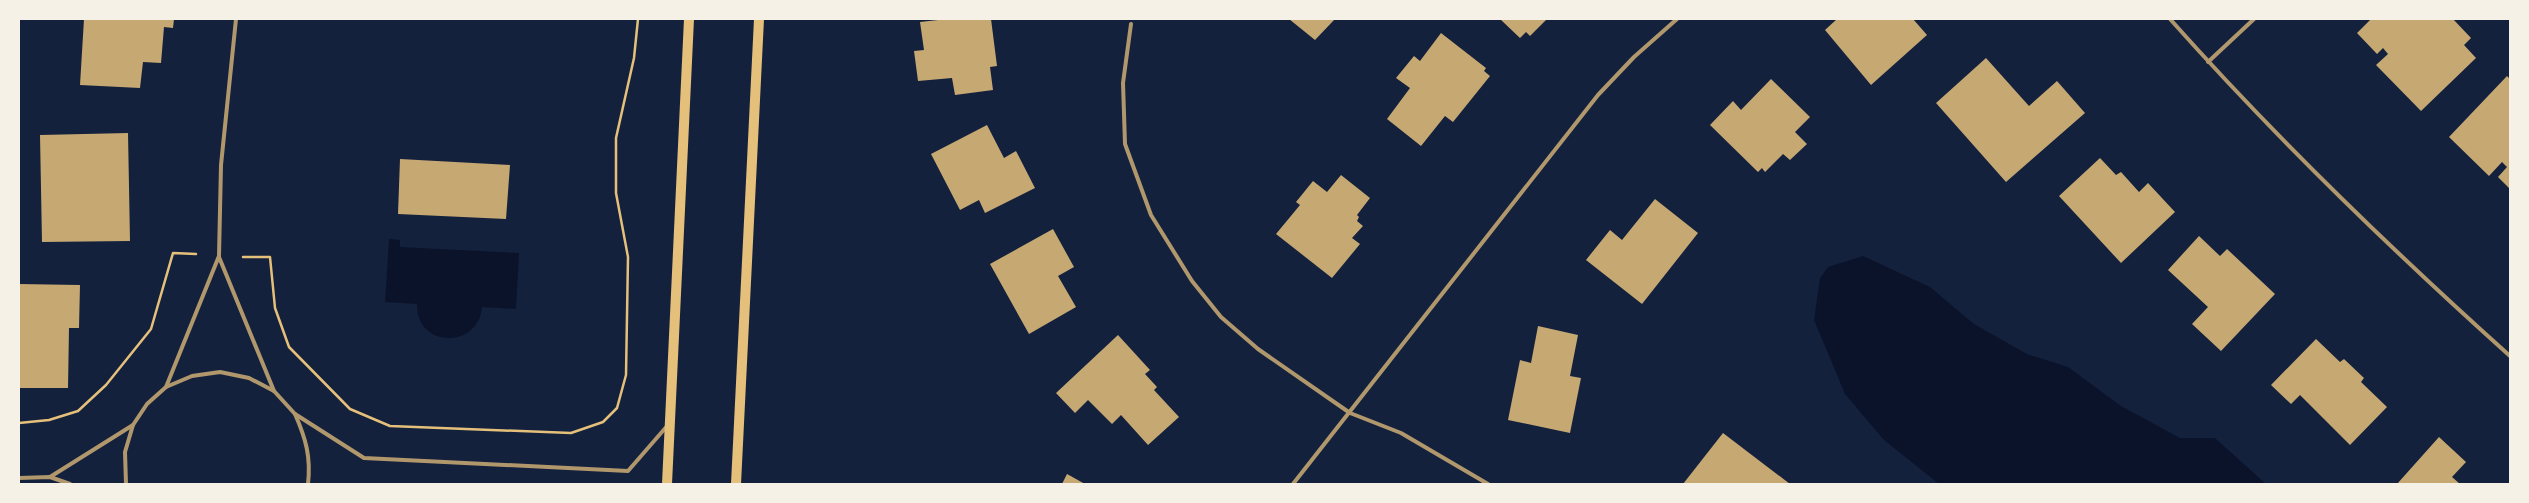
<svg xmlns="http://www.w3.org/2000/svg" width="2529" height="503" font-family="Figtree,sans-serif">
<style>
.water{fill:#0b132b}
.building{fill:#c6a872}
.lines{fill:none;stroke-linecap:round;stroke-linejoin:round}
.path{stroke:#e5c07b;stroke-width:2.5}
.minor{stroke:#b1986c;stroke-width:4}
.primary{stroke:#e5c07b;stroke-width:10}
</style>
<rect width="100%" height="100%" fill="#14213d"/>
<g class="water">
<path d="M389,239L400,240V247L519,253L516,309L482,307C479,349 416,349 417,304L385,302Z"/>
<polygon points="1863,256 1930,287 1974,324 2027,354 2068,367 2121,406 2180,438 2215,438 2266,484 1939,484 1884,440 1845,394 1814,320 1820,278 1828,267"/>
</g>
<g class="building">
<polygon points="84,19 174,19 173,28 164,27 161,63 143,62 140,88 80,85"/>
<polygon points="947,19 991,19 997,66 990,67 993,90 955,95 952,78 918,81 914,51 924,50 920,22"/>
<polygon points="1289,19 1335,19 1315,40"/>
<polygon points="1500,19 1547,19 1530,36 1526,32 1520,38"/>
<polygon points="1837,19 1913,19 1927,35 1871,85 1825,30"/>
<polygon points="2371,19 2453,19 2471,38 2464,45 2476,58 2421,111 2376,65 2388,54 2383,48 2377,54 2357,33"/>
<polygon points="1441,33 1486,68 1484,71 1490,76 1453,122 1445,116 1421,146 1387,119 1410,88 1396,78 1414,56 1420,61"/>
<polygon points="1986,58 2029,106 2057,81 2085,113 2006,182 1936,103"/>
<polygon points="2507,76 2510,79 2510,189 2498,177 2507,167 2502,162 2489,176 2449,137"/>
<polygon points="1771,79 1810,117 1795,132 1807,144 1790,160 1783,154 1765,172 1762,168 1758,172 1710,125 1733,101 1741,110"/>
<polygon points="987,125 1004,158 1016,151 1035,188 985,213 979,200 960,210 931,154"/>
<polygon points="128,133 130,241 42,242 40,135"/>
<polygon points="2100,158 2116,175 2121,172 2139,192 2148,183 2175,212 2121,263 2059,196"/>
<polygon points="400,159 510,165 506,219 398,214"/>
<polygon points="1341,175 1370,198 1357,215 1359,217 1357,221 1363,226 1352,238 1360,244 1332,278 1276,234 1300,205 1296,202 1313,181 1327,192"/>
<polygon points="1655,199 1698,233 1642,304 1586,260 1610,230 1622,240"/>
<polygon points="1053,229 1074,267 1058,276 1076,307 1029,334 990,264"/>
<polygon points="2199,236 2220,256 2227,249 2275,294 2221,351 2192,324 2208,307 2168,270"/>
<polygon points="19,284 80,285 79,328 69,328 68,388 19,388"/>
<polygon points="1538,326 1578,335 1570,376 1581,378 1570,433 1508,420 1520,360 1531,363"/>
<polygon points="1118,335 1150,370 1145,374 1157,387 1154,390 1179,417 1148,445 1121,415 1112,424 1088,400 1075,413 1056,393"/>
<polygon points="2316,339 2340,362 2344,359 2364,378 2361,382 2387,407 2350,445 2300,395 2291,404 2271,385"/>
<polygon points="1723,433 1790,484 1683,484"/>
<polygon points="2439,437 2466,462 2452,477 2460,484 2397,484"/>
<polygon points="1067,474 1085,484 1062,484"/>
</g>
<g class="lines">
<g class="path">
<polyline points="243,257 270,257 275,308 289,347 350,409 390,426 571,433 603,422 617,408 626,375 628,257 616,193 616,138 634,58 638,19"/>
<polyline points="19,423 49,420 78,411 106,385 151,329 173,253 196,254"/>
</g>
<g class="minor">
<path d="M2170,19C2275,137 2393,251 2510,356"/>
<polyline points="1131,24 1123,83 1125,144 1151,215 1192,281 1221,317 1258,349 1350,413 1401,433 1488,484"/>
<polyline points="2208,62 2254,19"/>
<polyline points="219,257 274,391"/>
<polyline points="166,387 219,256 221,165 236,19"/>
<path d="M295,414C306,439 311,457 308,484"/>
<polyline points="50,477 133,425"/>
<polyline points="19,478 50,477 70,484"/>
<polyline points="126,484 125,452 133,425 147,404 166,387 192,376 220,372 249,378 274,391 295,414 364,458 628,471 668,425"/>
<polyline points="1293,484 1598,95 1634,57 1677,19"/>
</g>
<g class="primary">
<polyline points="667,484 689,19"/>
<polyline points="736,484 759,19"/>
</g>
</g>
<rect width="2529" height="503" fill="none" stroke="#f6f1e7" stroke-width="40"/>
</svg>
